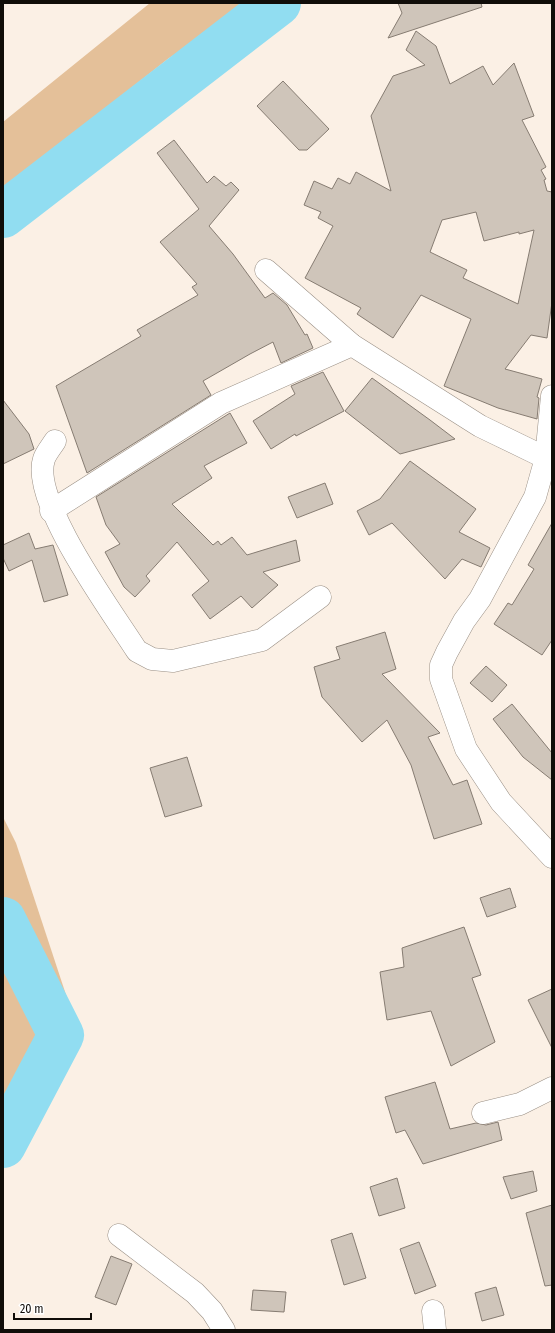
<svg xmlns="http://www.w3.org/2000/svg" width="555" height="1333" font-family="'Fira Sans Condensed',sans-serif">
<style>
.green{fill:#e4c099}
.lines{fill:none;stroke-linecap:round;stroke-linejoin:round}
.river{stroke:#91ddf1;stroke-width:46}
.building{fill:#cfc5ba;stroke:#867c72;fill-rule:evenodd}
.minor-casing{stroke:#998f85;stroke-width:23}
.minor{stroke:#fff;stroke-width:22}
</style>
<rect width="100%" height="100%" fill="#fbf0e5"/>
<g class="green">
<polygon points="150,3 262,3 169,58 130,89 121,105 93,122 42,180 3,211 3,122"/>
<polygon points="3,817 16,843 71,1010 3,1160"/>
</g>
<g class="lines">
<g class="river">
<polyline points="3,215 278,3"/>
<polyline points="3,920 61,1035 3,1145"/>
</g>
</g>
<g class="building">
<polygon points="398,3 481,3 482,7 388,38 402,13"/>
<path d="M416,31L436,46L450,84L483,66L493,85L514,63L534,116L522,120L546,167L541,170L546,179L544,180L547,191L552,192V302L547,338L531,335L505,369L542,379L537,397L539,398L537,419L498,408L444,386L471,319L421,295L393,338L357,314L361,308L305,278L333,226L318,218L321,212L304,205L314,181L332,189L338,178L350,184L356,172L391,191L371,116L393,76L425,65L406,50ZM476,212L484,241L519,232V234L534,230L518,304L463,278L467,270L430,252L442,220Z"/>
<polygon points="283,81 329,129 307,150 299,150 257,106"/>
<polygon points="174,140 207,183 214,176 226,186 231,182 239,190 209,226 233,254 265,298 273,293 287,305 305,335 307,334 313,348 281,363 273,342 250,354 203,381 211,395 87,473 56,386 141,336 137,330 198,295 192,287 197,284 160,242 199,209 157,153"/>
<polygon points="323,372 344,411 296,436 295,434 271,449 253,421 295,394 291,386"/>
<polygon points="372,378 430,420 455,439 400,454 345,411"/>
<polygon points="3,400 29,434 34,449 3,464"/>
<polygon points="230,413 247,443 204,466 212,478 172,504 213,545 218,541 221,545 232,537 247,555 296,540 300,561 263,572 278,585 252,608 241,596 210,619 192,595 209,581 177,542 146,576 150,581 135,597 124,587 105,552 120,544 106,525 96,497"/>
<polygon points="410,461 476,509 459,532 490,548 481,567 462,559 445,579 392,523 369,535 357,511 380,499"/>
<polygon points="325,483 333,504 297,518 288,497"/>
<polygon points="552,523 552,640 542,655 494,624 508,603 512,605 534,569 528,565"/>
<polygon points="29,533 35,549 53,545 68,595 44,602 32,560 9,571 3,558 3,545"/>
<polygon points="385,632 396,669 382,674 440,733 428,737 453,785 467,780 482,824 434,839 411,765 387,720 362,742 322,697 314,667 340,659 336,647"/>
<polygon points="486,666 507,685 492,702 470,683"/>
<polygon points="512,704 552,753 552,780 523,757 493,719"/>
<polygon points="187,757 202,806 165,817 150,768"/>
<polygon points="510,888 516,907 487,917 480,898"/>
<polygon points="464,927 481,975 472,978 495,1042 451,1066 431,1011 387,1020 380,972 404,967 402,948"/>
<polygon points="552,989 552,1048 528,1000"/>
<polygon points="435,1082 450,1129 476,1123 486,1125 498,1122 502,1140 423,1164 405,1130 396,1133 385,1097"/>
<polygon points="533,1171 537,1191 511,1199 503,1177"/>
<polygon points="397,1178 405,1208 379,1216 370,1187"/>
<polygon points="552,1205 552,1285 545,1286 526,1213"/>
<polygon points="352,1233 366,1278 344,1285 331,1240"/>
<polygon points="419,1242 436,1286 415,1294 400,1249"/>
<polygon points="111,1256 132,1264 116,1305 95,1297"/>
<polygon points="496,1287 504,1315 482,1321 475,1293"/>
<polygon points="253,1290 286,1292 284,1312 251,1310"/>
</g>
<g class="lines">
<g class="minor-casing">
<g id="minor">
<polyline points="266,270 352,345 480,426 546,458"/>
<polyline points="552,396 546,458 535,497 480,599 464,621 447,652 441,665 441,679 466,749 501,802 552,857"/>
<path d="M55,441C52,446 46,453 44,459C30,501 113,613 137,651L152,659L173,661L262,640L320,597"/>
<polyline points="51,511 221,403 352,345"/>
<polyline points="483,1113 520,1104 552,1088"/>
<polyline points="119,1235 195,1293 212,1311 224,1330"/>
<polyline points="433,1311 435,1330"/>
</g>
</g>
<use href="#minor" class="minor"/>
</g>
<rect width="555" height="1333" fill="none" stroke="#100d09" stroke-width="8"/>
<path d="M14 1313v6h77v-6" fill="none" stroke="#100d09" stroke-width="2"/>
<text x="20" y="1313" font-size="12" fill="#100d09" stroke="#ffffff" stroke-width="3" paint-order="stroke">20 m</text>
</svg>
